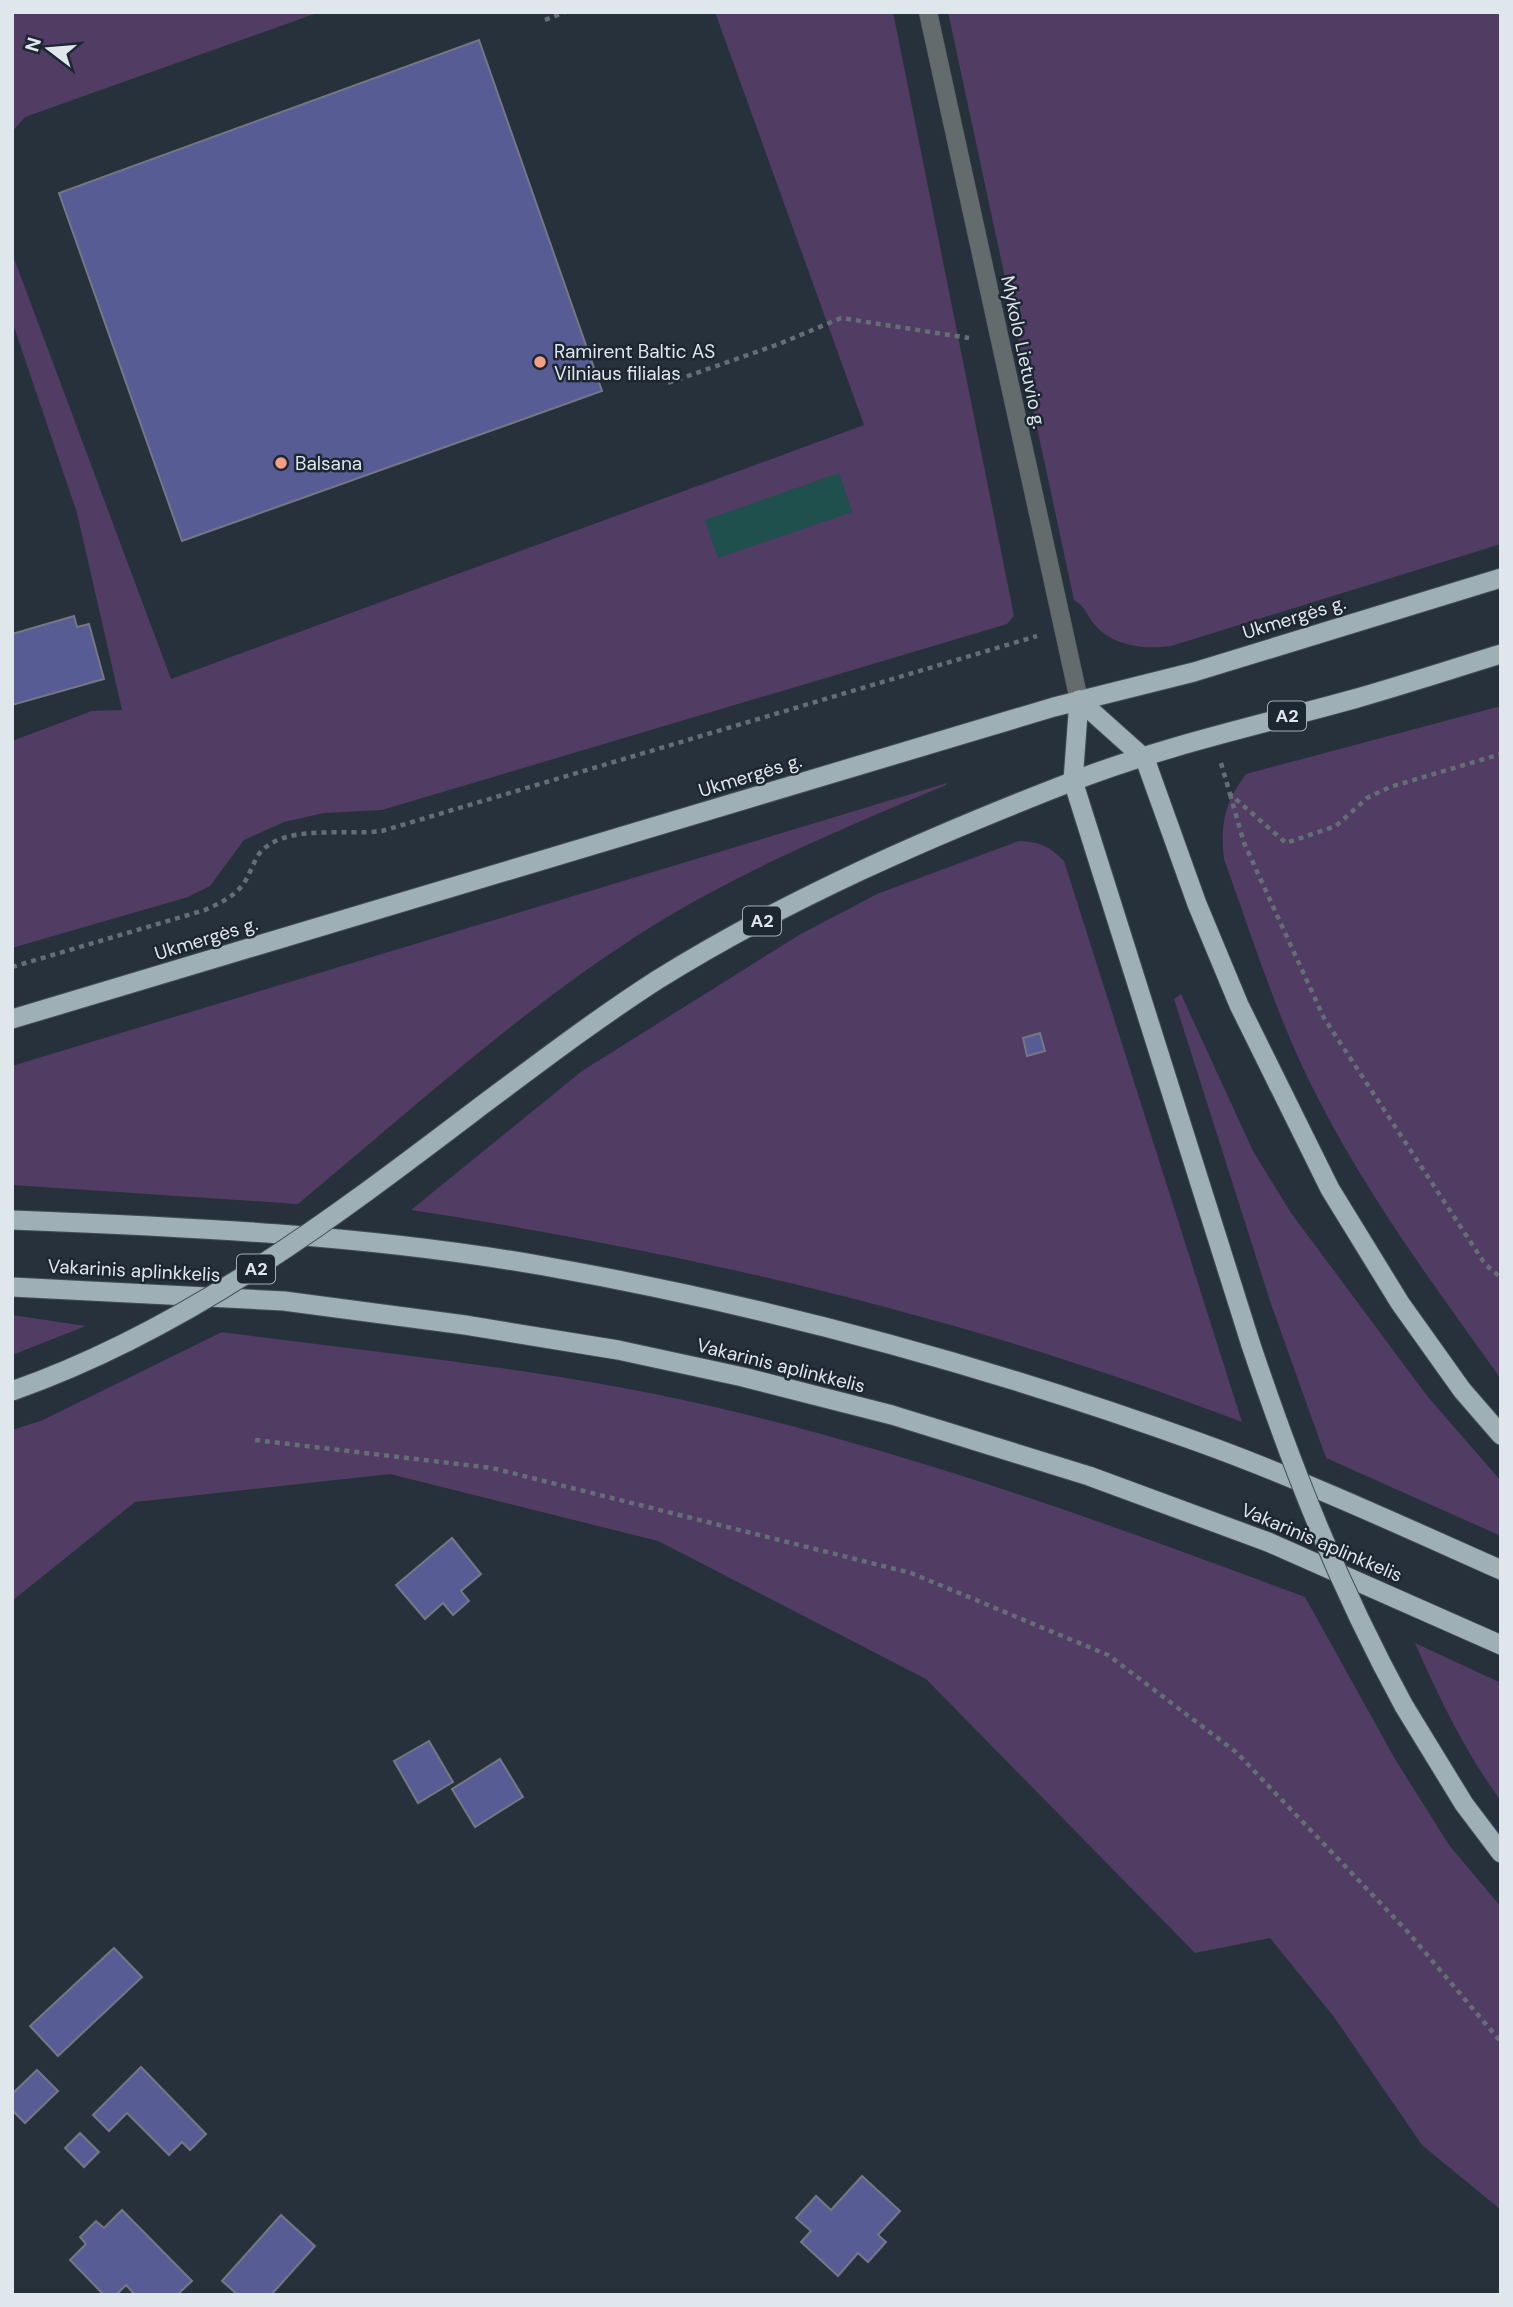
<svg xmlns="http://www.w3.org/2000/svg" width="1513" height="2307" font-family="'DM Sans',sans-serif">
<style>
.green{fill:#513c63}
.water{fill:#1f504d}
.building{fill:#575d94;stroke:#757786;stroke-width:2}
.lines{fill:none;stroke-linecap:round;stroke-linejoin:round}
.minor-casing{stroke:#444e57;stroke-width:19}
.trunk-casing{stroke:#444e57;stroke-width:21}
.path{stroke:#656e77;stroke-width:4.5;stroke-dasharray:5 5;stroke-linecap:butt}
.minor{stroke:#636b6d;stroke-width:18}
.trunk{stroke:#9eb0b6;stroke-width:19}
.trunk-bridge-casing{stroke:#444e57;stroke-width:21;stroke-linecap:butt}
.trunk-bridge{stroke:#9eb0b6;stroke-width:19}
.poi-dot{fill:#f39f86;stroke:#1d2731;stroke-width:2.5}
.labels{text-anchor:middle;stroke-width:5;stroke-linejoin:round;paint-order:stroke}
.shield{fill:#1d2731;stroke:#a5adb4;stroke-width:2}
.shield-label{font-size:18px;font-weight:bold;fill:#dfe6ec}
.poi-label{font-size:19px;fill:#dfe6ec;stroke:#1d2731;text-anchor:start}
.street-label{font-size:19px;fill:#dfe6ec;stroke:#1d2731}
</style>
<rect width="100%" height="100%" fill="#27313b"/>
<g class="green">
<polygon points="12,12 320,12 25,117 12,132"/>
<polygon points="715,12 893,12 1014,616 1007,624 382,810 324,813 284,822 244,840 210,886 188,897 12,948 12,741 92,711 122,710 77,513 12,321 12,253 171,679 864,425"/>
<path d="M948,12H1501V544L1171,646C1143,650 1109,646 1091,620C1085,611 1084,606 1074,600Z"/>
<path d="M1501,706V1379C1430,1280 1355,1179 1303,1068C1272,1001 1249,929 1224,859C1220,824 1225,802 1246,774Z"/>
<path d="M947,783L946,785C847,827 746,868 654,925C526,1005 413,1108 298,1204L12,1185V1066Z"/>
<path d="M1019,841C1039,842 1050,846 1064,861L1242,1422C974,1319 694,1253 411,1210L582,1071L799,935L877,894Z"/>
<polygon points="1181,994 1253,1151 1291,1213 1428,1397 1501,1481 1501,1536 1326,1458 1270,1301 1174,999"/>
<polygon points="12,1315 86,1326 12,1355"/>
<path d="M222,1332C396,1355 573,1371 744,1414C936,1461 1120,1528 1305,1597L1395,1759L1449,1845L1501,1907V2210L1422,2145L1334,2017L1270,1938L1195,1953L926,1679L658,1541L390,1474L135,1502L12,1601V1430L43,1420Z"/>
<path d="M1415,1643L1501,1683V1801C1465,1752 1439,1698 1415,1643Z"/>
</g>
<polygon class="water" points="839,473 852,512 718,558 705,520"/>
<g class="building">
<polygon points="479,40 602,391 182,541 59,193"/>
<polygon points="74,616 77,627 89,624 104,679 12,705 12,634"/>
<polygon points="1040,1033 1045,1051 1027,1056 1023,1038"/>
<polygon points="452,1538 481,1574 461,1591 469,1601 453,1615 443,1603 425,1619 396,1585"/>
<polygon points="429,1741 453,1782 418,1803 394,1761"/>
<polygon points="500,1759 523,1797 475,1827 452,1789"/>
<polygon points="114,1948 142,1977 58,2056 30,2026"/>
<polygon points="141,2067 206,2134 190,2150 182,2142 169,2155 127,2113 109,2131 93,2115"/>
<polygon points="37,2070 58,2091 25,2123 12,2110 12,2094"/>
<polygon points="80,2133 99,2152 84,2167 65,2148"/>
<polygon points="862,2176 900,2211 878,2235 886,2242 868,2262 858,2253 838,2276 801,2242 811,2231 796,2218 816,2196 831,2210"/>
<polygon points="122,2210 192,2281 177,2295 135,2295 126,2285 116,2295 104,2295 70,2260 86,2244 80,2237 96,2221 104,2228"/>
<polygon points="281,2215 315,2246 271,2295 238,2295 222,2281"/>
</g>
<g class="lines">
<g class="minor-casing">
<polyline id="minor" points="928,12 1079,700"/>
</g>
<g class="trunk-casing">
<g id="trunk">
<polyline points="1079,700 1145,759 1197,904 1239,1005 1330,1189 1400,1303 1462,1390 1501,1435"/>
<polyline points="1079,700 1073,781 1251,1345"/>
<polyline points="12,1019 1054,707 1194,672 1501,578"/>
<path d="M477,1109C536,1065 595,1020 657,980C787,899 929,837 1071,782C1163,746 1260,725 1354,699C1403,685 1452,669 1501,654"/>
<path d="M12,1220C189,1227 369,1235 544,1266C768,1306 988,1366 1201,1443C1303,1480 1402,1526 1501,1570"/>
<polyline points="12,1287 284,1301 465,1325 618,1350 743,1377 892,1415 1089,1476 1268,1542 1501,1645"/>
<polyline points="1404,1706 1464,1804 1501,1853"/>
</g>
</g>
<g class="path">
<polyline points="545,20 565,12"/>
<polyline points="668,383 779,344 841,318 969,338"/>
<polyline points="1221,763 1230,794 1286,843 1336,826 1367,798 1390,787 1501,754"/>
<polyline points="1230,794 1244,843 1324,1018 1485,1264 1501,1278"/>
<path d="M12,967L205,910C220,903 234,897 244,883C250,874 253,863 259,854C283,823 346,836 382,831L1037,636"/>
<polyline points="255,1440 492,1468 911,1573 1108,1655 1236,1752 1407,1931 1501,2042"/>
</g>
<use href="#minor" class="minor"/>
<use href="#trunk" class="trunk"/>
<g class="trunk-bridge-casing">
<g id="trunk-bridge">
<path d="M1251,1345C1294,1473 1339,1587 1404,1706"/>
<path d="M12,1391C186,1330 332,1219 477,1109"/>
</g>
</g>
<use href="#trunk-bridge" class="trunk-bridge"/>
</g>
<g class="poi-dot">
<circle cx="540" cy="362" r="7"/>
<circle cx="281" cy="463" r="7"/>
</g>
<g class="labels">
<g class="shield">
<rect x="1268" y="701.5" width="38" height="29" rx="5"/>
<rect x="743" y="906.5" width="38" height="29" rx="5"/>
<rect x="237" y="1254.5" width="38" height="29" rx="5"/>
</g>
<g class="shield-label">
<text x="1287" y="722">A2</text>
<text x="762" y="927">A2</text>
<text x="256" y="1275">A2</text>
</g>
<g class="poi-label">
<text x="554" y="358">Ramirent Baltic AS<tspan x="554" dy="22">Vilniaus filialas</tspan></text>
<text x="295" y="470">Balsana</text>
</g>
<g class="street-label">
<text transform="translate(1024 352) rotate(78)" y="7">Mykolo Lietuvio g.</text>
<text transform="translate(1294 617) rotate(-17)" y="7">Ukmergės g.</text>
<text transform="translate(750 775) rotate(-17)" y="7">Ukmergės g.</text>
<text transform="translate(206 938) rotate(-17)" y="7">Ukmergės g.</text>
<text transform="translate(134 1270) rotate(3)" y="7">Vakarinis aplinkkelis</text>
<text transform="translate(781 1365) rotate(14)" y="7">Vakarinis aplinkkelis</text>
<text transform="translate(1322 1542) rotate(23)" y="7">Vakarinis aplinkkelis</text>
</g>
</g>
<rect width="1513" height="2307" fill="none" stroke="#dfe6ec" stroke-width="28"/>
<g transform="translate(49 49) rotate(286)" stroke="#1d2731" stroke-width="5" paint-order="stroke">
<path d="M0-5L12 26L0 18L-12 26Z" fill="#dfe6ec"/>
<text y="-10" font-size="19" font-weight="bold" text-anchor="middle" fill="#dfe6ec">N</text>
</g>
</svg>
